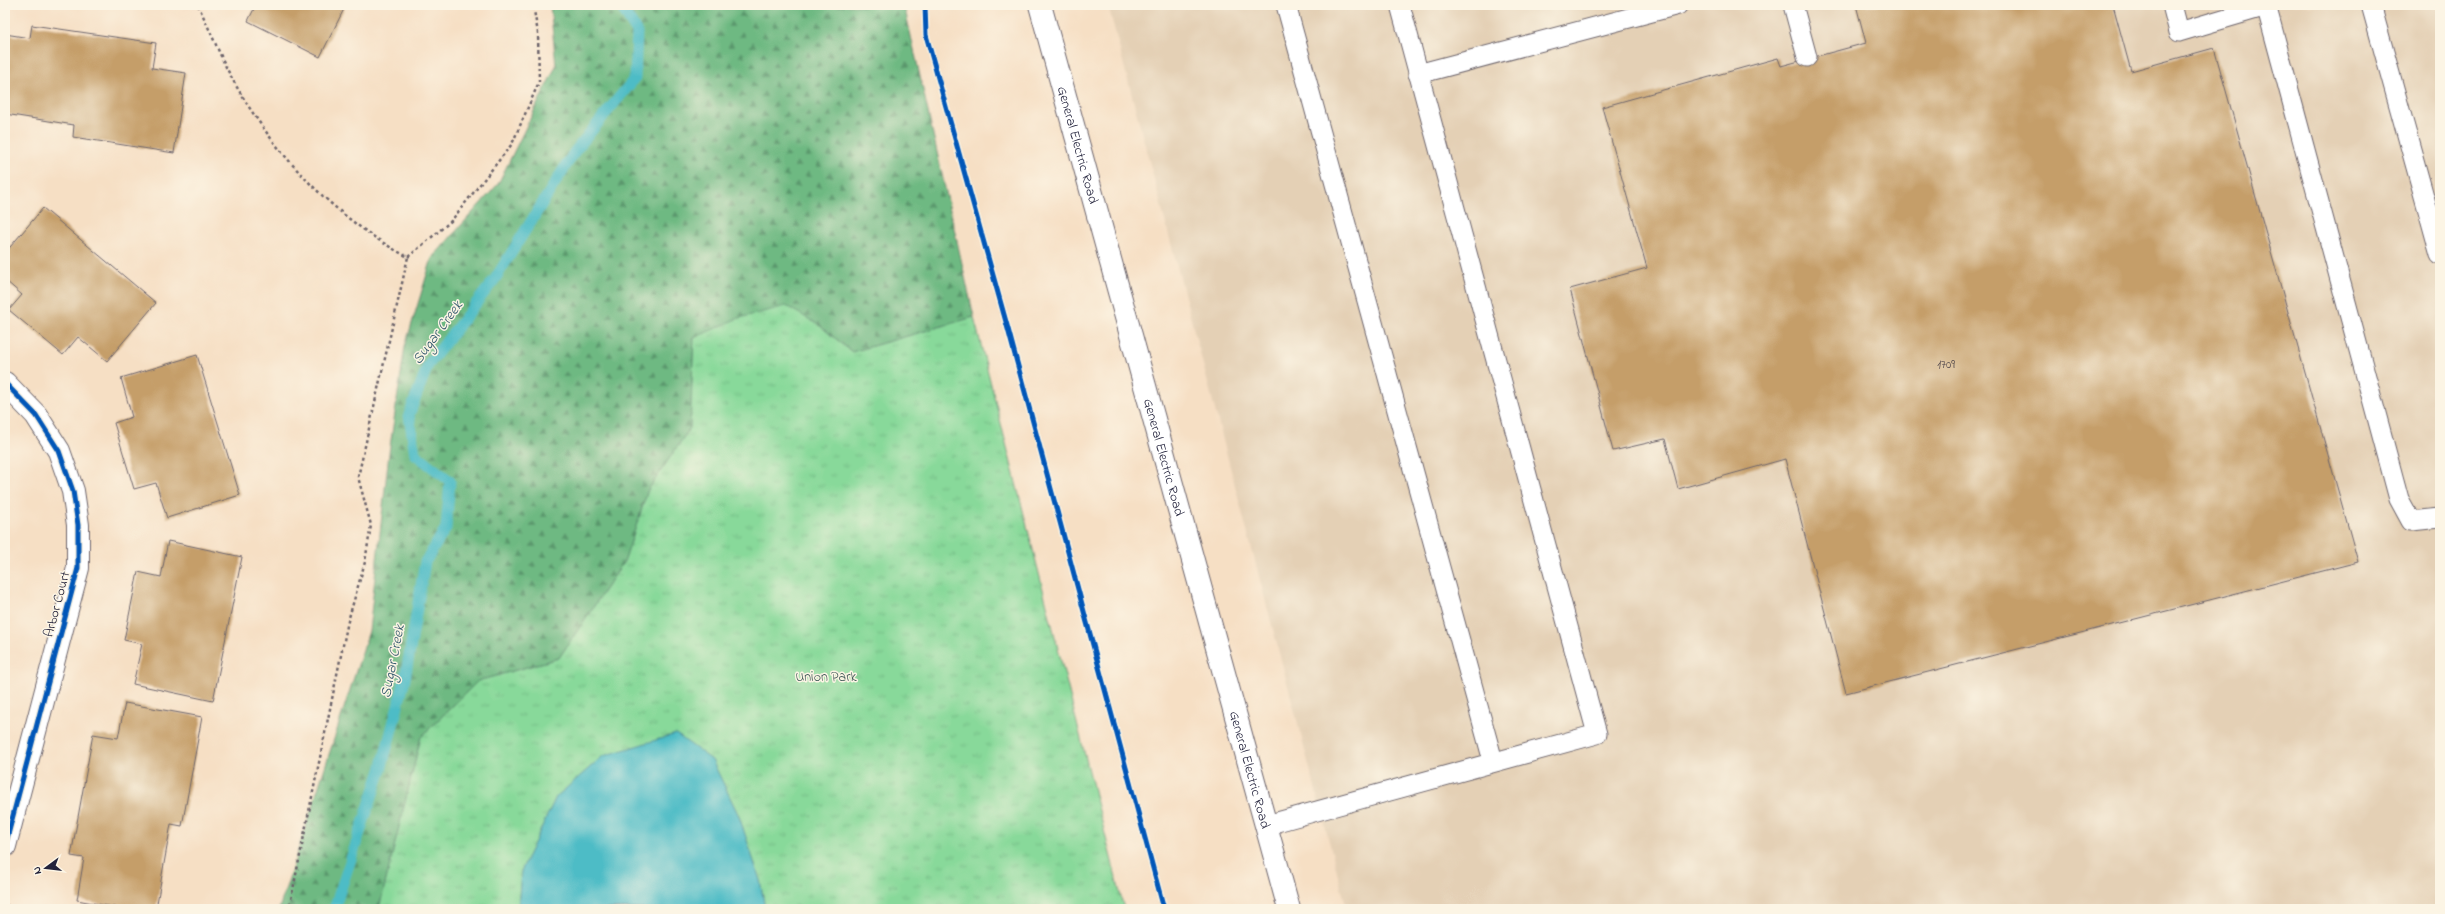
<svg xmlns="http://www.w3.org/2000/svg" width="2445" height="914" font-family="'Indie Flower',sans-serif">
<style>
.built{fill:#e4d0b5}
.forest{fill:url(#forest-firs);stroke:#486e5e}
.park{fill:url(#park-tufts);stroke:#557e6a}
.water{fill:#4ebcc6;stroke:#386f80}
.lines{fill:none;stroke-linecap:round;stroke-linejoin:round}
.stream{stroke:#4ebcc6;stroke-width:11}
.building{fill:#c59e69}
.lane-casing{stroke:#6c646b;stroke-width:21}
.street-casing{stroke:#6c646b;stroke-width:24}
.secondary-casing{stroke:#6c646b;stroke-width:24}
.path{stroke:#6c646b;stroke-width:2.5;stroke-dasharray:3 3;stroke-linecap:butt}
.lane{stroke:#fff;stroke-width:19}
.street{stroke:#fff;stroke-width:22}
.secondary{stroke:#fff;stroke-width:22}
.cycleway-casing{stroke:#fcf5e5;stroke-width:8}
.cycleway{stroke:#0057b8;stroke-width:5}
.labels{text-anchor:middle;stroke-width:3;stroke-linejoin:round;paint-order:stroke}
.number-label{font-size:12px;fill:#4b4146}
.street-label{font-size:14px;fill:#22223b;stroke:#fcf5e5}
.park-label{font-size:14px;fill:#415958;stroke:#fcf5e5}
.water-label{font-size:15px;font-style:italic;fill:#31586c;stroke:#fcf5e5}
</style>
<defs>
<pattern id="forest-firs" width="22" height="20" patternUnits="userSpaceOnUse"><rect width="22" height="20" fill="#6eb982"/><path d="M5 1l3.5 6h-7zM16 11l3.5 6h-7z" fill="#5a966c"/></pattern>
<pattern id="park-tufts" width="24" height="20" patternUnits="userSpaceOnUse"><rect width="24" height="20" fill="#88d99a"/><path d="M3 7l-1-3M5 7V3M7 7l1-3M15 17l-1-3M17 17v-4M19 17l1-3" fill="none" stroke="#75ba86"/></pattern>
</defs>
<rect width="100%" height="100%" fill="#fcf5e5"/>
<filter id="ink" filterUnits="userSpaceOnUse"><feTurbulence type="fractalNoise" baseFrequency=".025" numOctaves="2"/><feDisplacementMap in="SourceGraphic" scale="8" xChannelSelector="R" yChannelSelector="G"/><feConvolveMatrix kernelMatrix="1 2 1 2 8 2 1 2 1" color-interpolation-filters="sRGB"/></filter>
<filter id="wash" filterUnits="userSpaceOnUse"><feTurbulence type="fractalNoise" baseFrequency=".012" numOctaves="4" result="noise"/><feDisplacementMap in="SourceGraphic" scale="16" xChannelSelector="R" yChannelSelector="G"/><feGaussianBlur stdDeviation="0.9" result="paint"/><feColorMatrix in="noise" values="0 0 0 0 0 0 0 0 0 0 0 0 0 0 0 0 0 1.4 0 .05"/><feComposite in="paint" operator="in"/></filter>
<g filter="url(#wash)">
<rect width="100%" height="100%" fill="#f6dfc4"/>
<polygon class="built" points="1108,5 2440,5 2440,909 1347,909"/>
<polygon class="forest" points="550,5 904,5 974,317 852,352 819,325 694,338 690,428 648,490 625,560 559,658 478,681 421,737 379,909 279,909 369,631 389,453 405,346 432,258 498,184 556,66"/>
<polygon class="park" points="786,306 819,325 852,352 974,317 1124,909 379,909 421,737 478,681 559,658 625,560 648,490 690,428 694,338 736,319"/>
<polygon class="water" points="676,734 712,760 739,816 760,880 765,909 518,909 521,871 556,797 603,756"/>
<g class="lines">
<polyline class="stream" points="334,909 381,770 405,679 425,562 446,528 450,481 415,454 409,415 428,365 495,279 575,151 635,78 637,32 620,5"/>
</g>
<g id="blocks">
<g class="building">
<polygon points="256,5 346,5 320,57 248,21"/>
<polygon points="1856,5 2113,5 2131,71 2214,48 2358,562 1846,693 1785,459 1678,489 1665,439 1613,451 1570,289 1647,268 1602,107 1778,58 1781,66 1866,43"/>
<polygon points="32,25 156,43 152,68 186,73 174,153 73,137 74,125 5,114 5,34 30,38"/>
<polygon points="43,208 156,303 107,361 78,337 63,355 9,310 22,295 5,280 5,253"/>
<polygon points="197,355 240,495 167,518 156,483 134,489 114,423 132,417 121,378"/>
<polygon points="168,541 242,557 213,701 133,684 142,644 124,640 138,572 161,577"/>
<polygon points="125,703 202,717 182,826 171,824 156,909 124,909 77,900 84,858 71,856 93,734 118,738"/>
</g>
</g>
</g>
<g filter="url(#ink)">
<use href="#blocks" fill-opacity="0" stroke="#6c646b" stroke-width="1"/>
<g class="lines">
<g class="lane-casing">
<g id="lane">
<polyline points="1286,5 1493,761"/>
<polyline points="1793,5 1807,57"/>
<polyline points="2172,5 2179,32 2267,6"/>
<polyline points="2266,5 2399,499 2411,521 2440,518"/>
<polyline points="2371,5 2440,254"/>
<polyline points="1418,74 1678,5"/>
<polyline points="1266,825 1597,734 1400,5"/>
</g>
</g>
<g class="street-casing">
<polyline id="street" points="5,383 36,415 59,451 73,491 78,525 78,568 5,846"/>
</g>
<g class="secondary-casing">
<g id="secondary">
<path id="s1" d="M1040,5L1289,909"/>
</g>
</g>
<g class="path">
<path d="M198,5C208,26 217,48 227,69C267,146 331,217 408,257L358,477L371,525L365,562L348,621L289,909"/>
<polyline points="408,257 451,221 512,144 539,82 538,33 533,5"/>
<polyline points="5,905 19,909"/>
</g>
<use href="#lane" class="lane"/>
<use href="#street" class="street"/>
<use href="#secondary" class="secondary"/>
<g class="cycleway-casing">
<g id="cycleway">
<polyline points="925,5 926,35 1008,329 1164,909"/>
<polyline points="5,383 36,415 59,451 73,491 78,525 78,568 5,846"/>
</g>
</g>
<use href="#cycleway" class="cycleway"/>
</g>
</g>
<g class="labels">
<g class="number-label">
<text x="1946" y="368">1709</text>
</g>
<g class="street-label">
<text dy="5" stroke="none"><textPath href="#s1" startOffset="145">General Electric Road</textPath></text>
<text dy="5" stroke="none"><textPath href="#s1" startOffset="469">General Electric Road</textPath></text>
<text transform="translate(56 604) rotate(-75)" y="5">Arbor Court</text>
<text dy="5" stroke="none"><textPath href="#s1" startOffset="793">General Electric Road</textPath></text>
</g>
<g class="park-label">
<text x="826" y="681">Union Park</text>
</g>
<g class="water-label">
<text transform="translate(437 332) rotate(-54)" y="5">Sugar Creek</text>
<text transform="translate(392 661) rotate(-79)" y="5">Sugar Creek</text>
</g>
</g>
<rect width="2445" height="914" fill="none" stroke="#fcf5e5" stroke-width="20"/>
<g transform="translate(46 868) rotate(255)" stroke="#fcf5e5" stroke-width="3" paint-order="stroke">
<path d="M0-3L7 15L0 10L-7 15Z" fill="#22223b"/>
<text y="-6" font-size="11" font-weight="bold" text-anchor="middle" fill="#22223b">N</text>
</g>
</svg>
